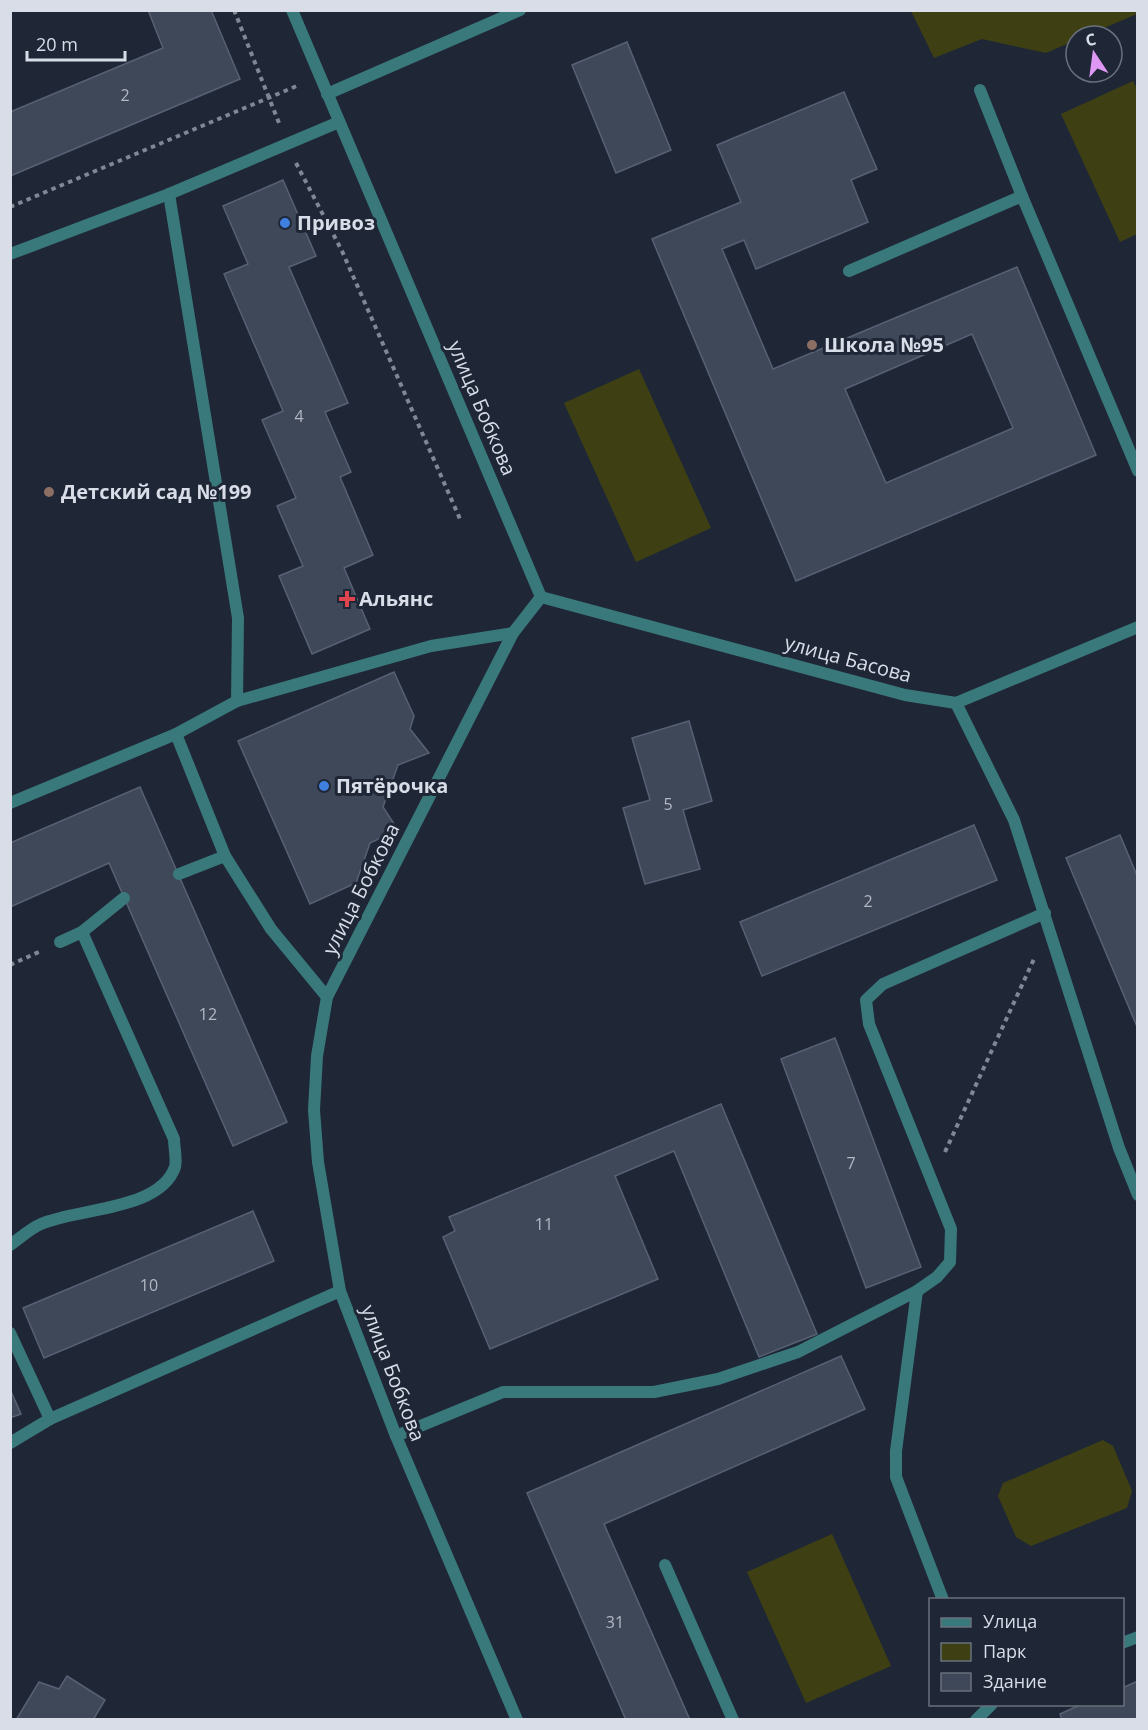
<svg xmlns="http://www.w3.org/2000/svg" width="1148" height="1730" font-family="'Open Sans',sans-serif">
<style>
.green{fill:#3e4013}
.building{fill:#3f4859;stroke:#576173;stroke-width:1.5;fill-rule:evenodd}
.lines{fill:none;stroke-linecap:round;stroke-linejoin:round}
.path{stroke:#818795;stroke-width:4;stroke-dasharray:4.5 4.5;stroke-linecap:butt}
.service{stroke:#3a797b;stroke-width:12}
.minor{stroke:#3a797b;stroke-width:12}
.shop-dot{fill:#3f7fe0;stroke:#1f2737;stroke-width:2}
.education-dot{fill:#8d6e63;stroke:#1f2737;stroke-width:2}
.health-dot{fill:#e0444e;stroke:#1f2737;stroke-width:2}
.labels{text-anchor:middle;stroke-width:6;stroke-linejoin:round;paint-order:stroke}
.number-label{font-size:16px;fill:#b2b8c4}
.poi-label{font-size:20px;font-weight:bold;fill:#d8dde8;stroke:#1f2737;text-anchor:start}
.street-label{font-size:20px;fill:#d8dde8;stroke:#1f2737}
</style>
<rect width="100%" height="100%" fill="#1f2737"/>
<g class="green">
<polygon points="1137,10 1137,14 1085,36 1076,36 1076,40 1046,53 982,39 934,58 911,11"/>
<polygon points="1133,81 1138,91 1137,234 1120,242 1061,114"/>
<polygon points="639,369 711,528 636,562 564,403"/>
<polygon points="1103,1440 1113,1446 1132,1491 1127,1508 1031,1546 1016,1537 998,1496 1003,1483"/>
<polygon points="832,1534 891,1666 806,1703 747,1572"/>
</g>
<g class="building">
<polygon points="148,10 211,10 240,79 10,176 10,112 163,48"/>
<polygon points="627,42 671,150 616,173 572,65"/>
<path d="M844,92L877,169L851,180L868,222L756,269L744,240L722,249L773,369L1017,267L1096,455L796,581L652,239L741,202L717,145ZM972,334L1013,428L886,483L845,389Z"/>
<polygon points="283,180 316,256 289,267 348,403 325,412 351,472 340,477 373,555 344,568 370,629 312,654 279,576 303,566 277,506 296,498 262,420 283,411 224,274 248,264 223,206"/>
<polygon points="394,672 414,716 410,729 429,753 398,765 383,807 398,830 370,843 356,883 310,904 238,741"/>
<polygon points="689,721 712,801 683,810 700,869 645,884 623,808 650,800 632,738"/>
<polygon points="140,787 287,1122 233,1146 109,863 10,907 10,843"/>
<polygon points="974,825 997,880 762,976 740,922"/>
<polygon points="1120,835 1138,878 1138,1029 1066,858"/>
<polygon points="835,1038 921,1267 866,1288 781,1059"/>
<polygon points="721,1104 817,1334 759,1357 674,1151 615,1176 658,1279 490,1349 443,1237 455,1231 449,1217"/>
<polygon points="253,1211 274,1261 44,1358 23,1308"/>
<polygon points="841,1356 865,1409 604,1524 690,1720 626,1720 527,1493"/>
<polygon points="10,1389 21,1414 10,1418"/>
<polygon points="67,1676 105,1700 93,1720 16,1720 39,1682 59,1689"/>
<polygon points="1138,1681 1138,1720 1062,1720 1060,1714 1082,1704 1122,1704 1122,1688"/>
</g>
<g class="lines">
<g class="path">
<polyline points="234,10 279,123"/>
<polyline points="296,163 342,251 460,519"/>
<polyline points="10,207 299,85"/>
<polyline points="10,965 41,951"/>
<polyline points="945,1152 1034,959"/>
</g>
<g class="service">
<polyline points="980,90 1022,196"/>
<polyline points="327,94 520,10"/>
<polyline points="169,194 238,618 237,701"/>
<polyline points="10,254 169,194 339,122"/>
<polyline points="849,271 1022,196 1138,471"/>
<polyline points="956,703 1014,820 1119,1148 1138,1195"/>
<polyline points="176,734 225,856 271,929 327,997"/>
<polyline points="10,803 176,734 237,701 431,646 513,633"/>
<polyline points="179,874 225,856"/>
<polyline points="60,942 82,932 124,898"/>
<path d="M10,1245C20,1238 31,1228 41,1224C76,1208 160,1211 175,1167C177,1159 174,1147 174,1139L82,932"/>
<polyline points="917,1291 896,1451 896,1477 943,1600"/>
<polyline points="10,1333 50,1419"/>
<polyline points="396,1436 503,1392 654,1392 718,1379 798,1352 917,1291 937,1277 950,1262 951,1229 869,1024 866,1000 883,984 1045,913"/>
<polyline points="10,1443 50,1419 340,1291"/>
<polyline points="665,1565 733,1720"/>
<polyline points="1122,1643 1138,1637"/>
<polyline points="976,1720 992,1704"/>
</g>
<g class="minor">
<polyline points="292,10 541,597 513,633 327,997 317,1056 314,1110 318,1162 340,1291 396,1436 517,1720"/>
<polyline points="541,597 905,695 956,703 1138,627"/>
</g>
</g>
<g class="shop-dot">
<circle cx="285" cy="223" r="6"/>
<circle cx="324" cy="786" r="6"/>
</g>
<g class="education-dot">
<circle cx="812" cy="345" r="6"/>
<circle cx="49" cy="492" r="6"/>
</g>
<path class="health-dot" d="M344 590h6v6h6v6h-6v6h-6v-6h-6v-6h6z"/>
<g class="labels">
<g class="number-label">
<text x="125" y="101">2</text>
<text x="299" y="422">4</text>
<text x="668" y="810">5</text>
<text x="868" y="907">2</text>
<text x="208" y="1020">12</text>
<text x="851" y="1169">7</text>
<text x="544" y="1230">11</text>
<text x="149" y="1291">10</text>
<text x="615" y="1628">31</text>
</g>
<g class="poi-label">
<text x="297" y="230">Привоз</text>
<text x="824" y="352">Школа №95</text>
<text x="61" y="499">Детский сад №199</text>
<text x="359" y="606">Альянс</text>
<text x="336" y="793">Пятёрочка</text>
</g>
<g class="street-label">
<text transform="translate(482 408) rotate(67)" y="7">улица Бобкова</text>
<text transform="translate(848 659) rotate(15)" y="7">улица Басова</text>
<text transform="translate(361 889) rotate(-63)" y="7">улица Бобкова</text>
<text transform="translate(393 1373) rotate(69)" y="7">улица Бобкова</text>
</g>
</g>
<rect width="1148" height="1730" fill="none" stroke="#d8dde8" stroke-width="24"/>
<rect x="929" y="1598" width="195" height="108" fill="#1f2737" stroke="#69707e" stroke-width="1.5"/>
<rect x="941" y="1618" width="30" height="9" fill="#3a797b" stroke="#69707e" stroke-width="1.5"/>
<text x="983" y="1628" font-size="18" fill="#d8dde8">Улица</text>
<rect x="941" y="1643" width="30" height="18" fill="#3e4013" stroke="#69707e" stroke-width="1.5"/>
<text x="983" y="1658" font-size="18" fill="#d8dde8">Парк</text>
<rect x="941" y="1673" width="30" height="18" fill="#3f4859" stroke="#69707e" stroke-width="1.5"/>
<text x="983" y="1688" font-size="18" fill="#d8dde8">Здание</text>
<g transform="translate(1094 54) rotate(347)"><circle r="28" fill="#1f2737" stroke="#69707e" stroke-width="1.5"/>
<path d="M0-4.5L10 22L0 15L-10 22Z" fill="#de98f3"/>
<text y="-9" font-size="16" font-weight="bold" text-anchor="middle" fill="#d8dde8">С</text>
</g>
<path d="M27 51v9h98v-9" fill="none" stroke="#d8dde8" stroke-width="3"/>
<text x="36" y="51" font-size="18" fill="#d8dde8" stroke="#1f2737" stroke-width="4.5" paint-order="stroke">20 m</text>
</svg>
